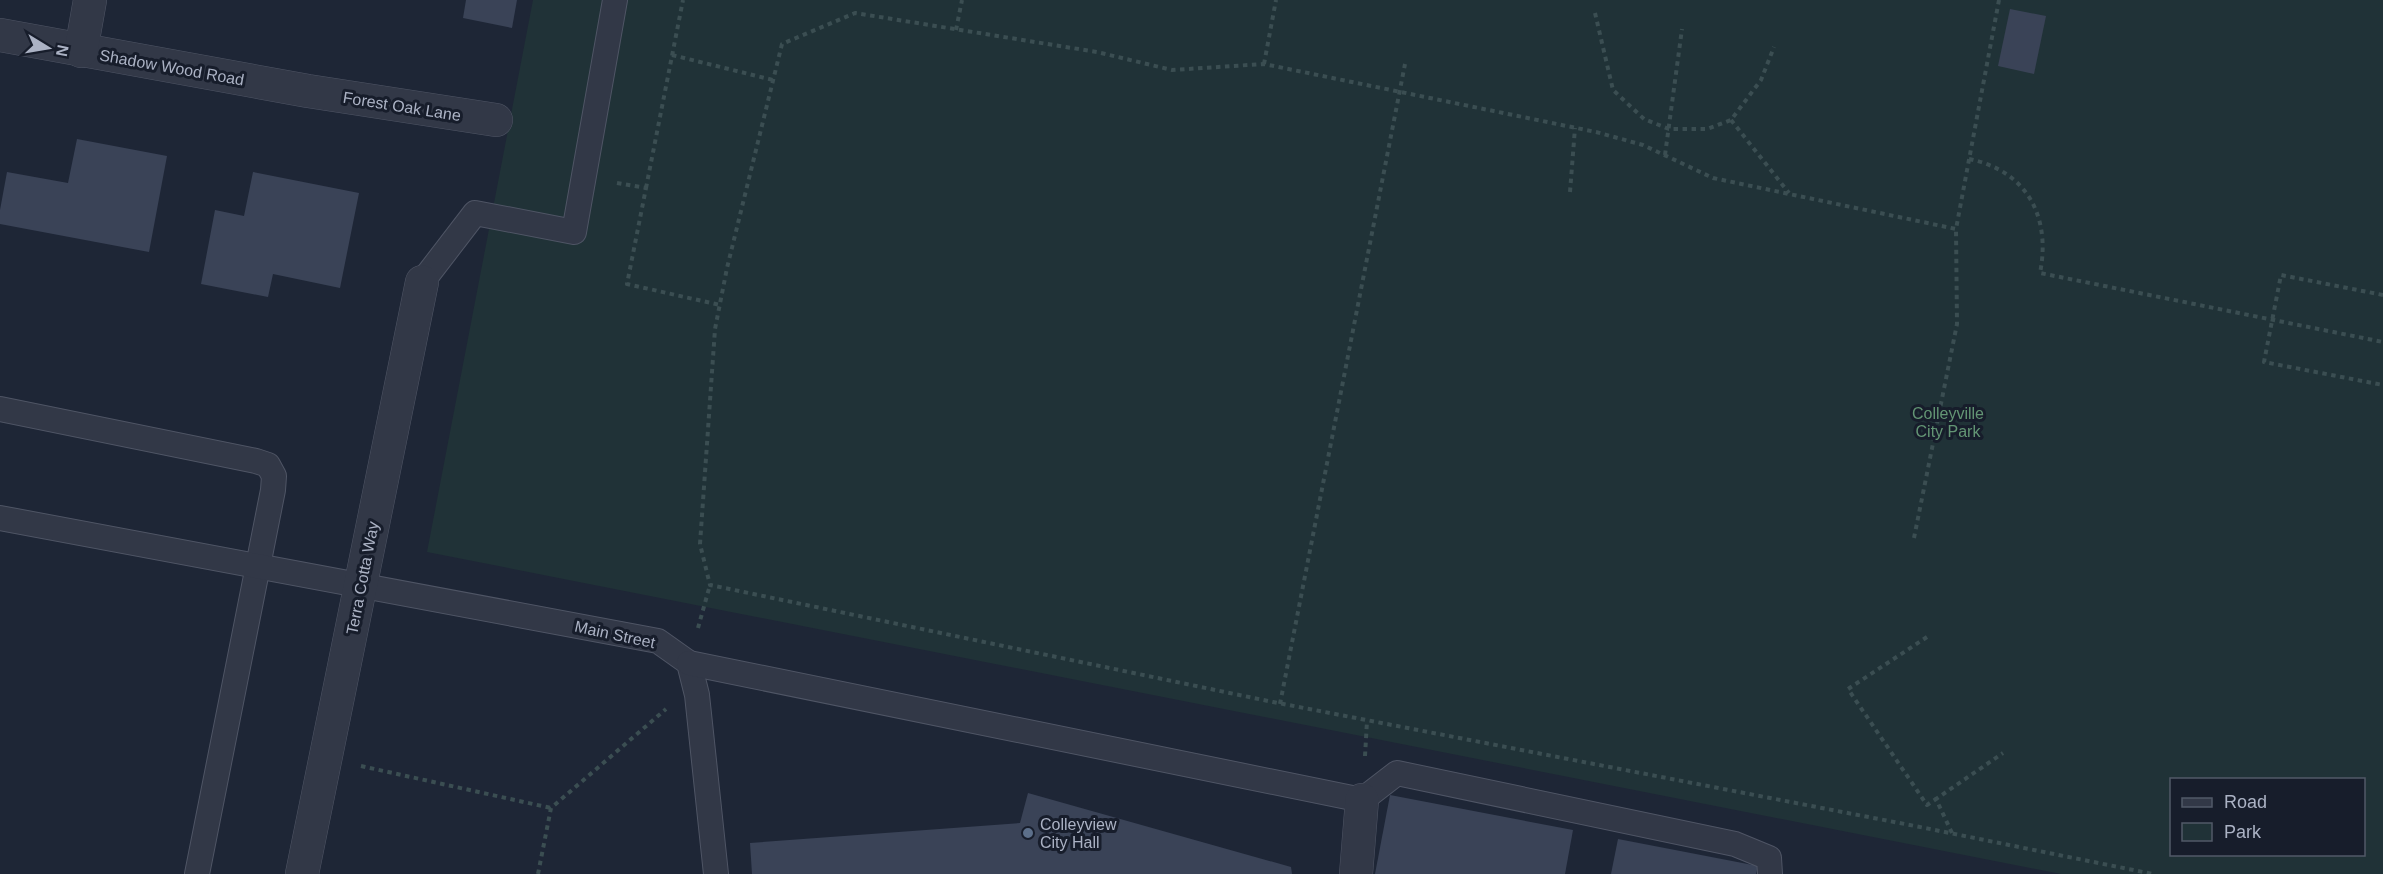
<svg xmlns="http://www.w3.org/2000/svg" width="2383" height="874" font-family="Helvetica,sans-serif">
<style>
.green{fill:#203237;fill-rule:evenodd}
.building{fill:#3a4357}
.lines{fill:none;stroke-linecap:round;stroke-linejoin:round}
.lane-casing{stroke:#4f5565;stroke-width:26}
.street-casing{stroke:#4f5565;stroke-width:34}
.path{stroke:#3b4e52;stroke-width:4;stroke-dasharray:4.5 4.5;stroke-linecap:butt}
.lane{stroke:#323847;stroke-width:24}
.street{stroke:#323847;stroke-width:33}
.service-dot{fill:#5c6f8a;stroke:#171d2b;stroke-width:2}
.labels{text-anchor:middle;stroke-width:6;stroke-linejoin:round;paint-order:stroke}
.street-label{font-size:16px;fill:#abb2c4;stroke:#171d2b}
.park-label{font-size:16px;fill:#639574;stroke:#171d2b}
.poi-label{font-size:16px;fill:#abb2c4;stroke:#171d2b;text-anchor:start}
</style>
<rect width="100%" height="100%" fill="#1e2636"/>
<path class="green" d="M533,0H2383V874H2061L427,552ZM2172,780H2364V854H2172Z"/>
<g class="building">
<polygon points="466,0 517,0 512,28 463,18"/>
<polygon points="2010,9 2046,16 2034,74 1998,66"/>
<polygon points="77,139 167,156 149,252 0,224 0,210 7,172 68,183"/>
<polygon points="253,172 359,193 340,288 273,274 268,297 201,284 215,210 244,216"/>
<polygon points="1028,793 1291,867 1292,874 752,874 750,843 1020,823"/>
<polygon points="1390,795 1573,830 1565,874 1375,874"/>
<polygon points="1618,839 1758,866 1756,874 1611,874"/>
</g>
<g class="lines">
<g class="lane-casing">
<g id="lane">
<polyline points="422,282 475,213 574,232 615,0"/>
<polyline points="0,409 256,461 268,465 274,476 273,490 197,874"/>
<polyline points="0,518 658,641 689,663 697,695 716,874"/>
<polyline points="689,663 1362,800 1397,773 1735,844 1769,858 1770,874"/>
</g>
</g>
<g class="street-casing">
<g id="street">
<polyline points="0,35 308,91 496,120"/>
<polyline points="81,51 90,0"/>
<polyline points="302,874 422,282"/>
<polyline points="1356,874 1362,800"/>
</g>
</g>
<g class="path">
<polyline points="1999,0 1956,229 1713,178 1643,145 1596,132 1264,64 1172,70 1097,52 855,13 782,44 727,268 715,329 700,544 710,585 1273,702 1915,826 2153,874"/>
<polyline points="1595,13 1613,90 1644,119 1669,129 1707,129 1731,120 1761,80 1774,47"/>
<polyline points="956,30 962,0"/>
<polyline points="672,55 773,80"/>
<polyline points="1264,64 1276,0"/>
<polyline points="1731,120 1789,193"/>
<polyline points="1665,155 1682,29"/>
<path d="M1969,159C2028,171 2051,218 2040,273L2383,342"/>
<polyline points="617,183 646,188 627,284 720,305"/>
<polyline points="646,188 683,0"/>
<polyline points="1570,192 1575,128"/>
<polyline points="2383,295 2281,275 2264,362 2383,385"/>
<polyline points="1914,538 1957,324 1956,229"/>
<polyline points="698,628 710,585"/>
<polyline points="1927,637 1848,689 1927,805 1936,799"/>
<polyline points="1280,704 1405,64"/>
<polyline points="1365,756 1367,721"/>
<polyline points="361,766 551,808"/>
<polyline points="1952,833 1936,799 2003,753"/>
<polyline points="538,874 551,808 666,709"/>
</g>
<use href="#lane" class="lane"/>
<use href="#street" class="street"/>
</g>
<circle class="service-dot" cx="1028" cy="833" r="6"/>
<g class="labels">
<g class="street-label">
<text transform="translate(172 67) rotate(10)" y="6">Shadow Wood Road</text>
<text transform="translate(402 106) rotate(9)" y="6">Forest Oak Lane</text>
<text transform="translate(362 578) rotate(-79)" y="6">Terra Cotta Way</text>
<text transform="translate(615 634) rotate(12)" y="6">Main Street</text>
</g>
<g class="park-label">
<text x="1948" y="419">Colleyville<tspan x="1948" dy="18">City Park</tspan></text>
</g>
<g class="poi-label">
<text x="1040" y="830">Colleyview<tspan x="1040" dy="18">City Hall</tspan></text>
</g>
</g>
<rect x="2170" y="778" width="195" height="78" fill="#171d2b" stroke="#525968" stroke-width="1.5"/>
<rect x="2182" y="798" width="30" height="9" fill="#323847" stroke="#525968" stroke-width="1.5"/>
<text x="2224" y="808" font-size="18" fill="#abb2c4">Road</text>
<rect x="2182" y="823" width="30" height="18" fill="#203237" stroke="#525968" stroke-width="1.5"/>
<text x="2224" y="838" font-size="18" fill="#abb2c4">Park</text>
<g transform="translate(48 48) rotate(101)" stroke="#171d2b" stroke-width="4.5" paint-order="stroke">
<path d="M0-4.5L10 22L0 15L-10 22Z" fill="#abb2c4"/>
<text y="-9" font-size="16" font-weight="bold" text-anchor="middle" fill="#abb2c4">N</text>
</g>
</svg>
